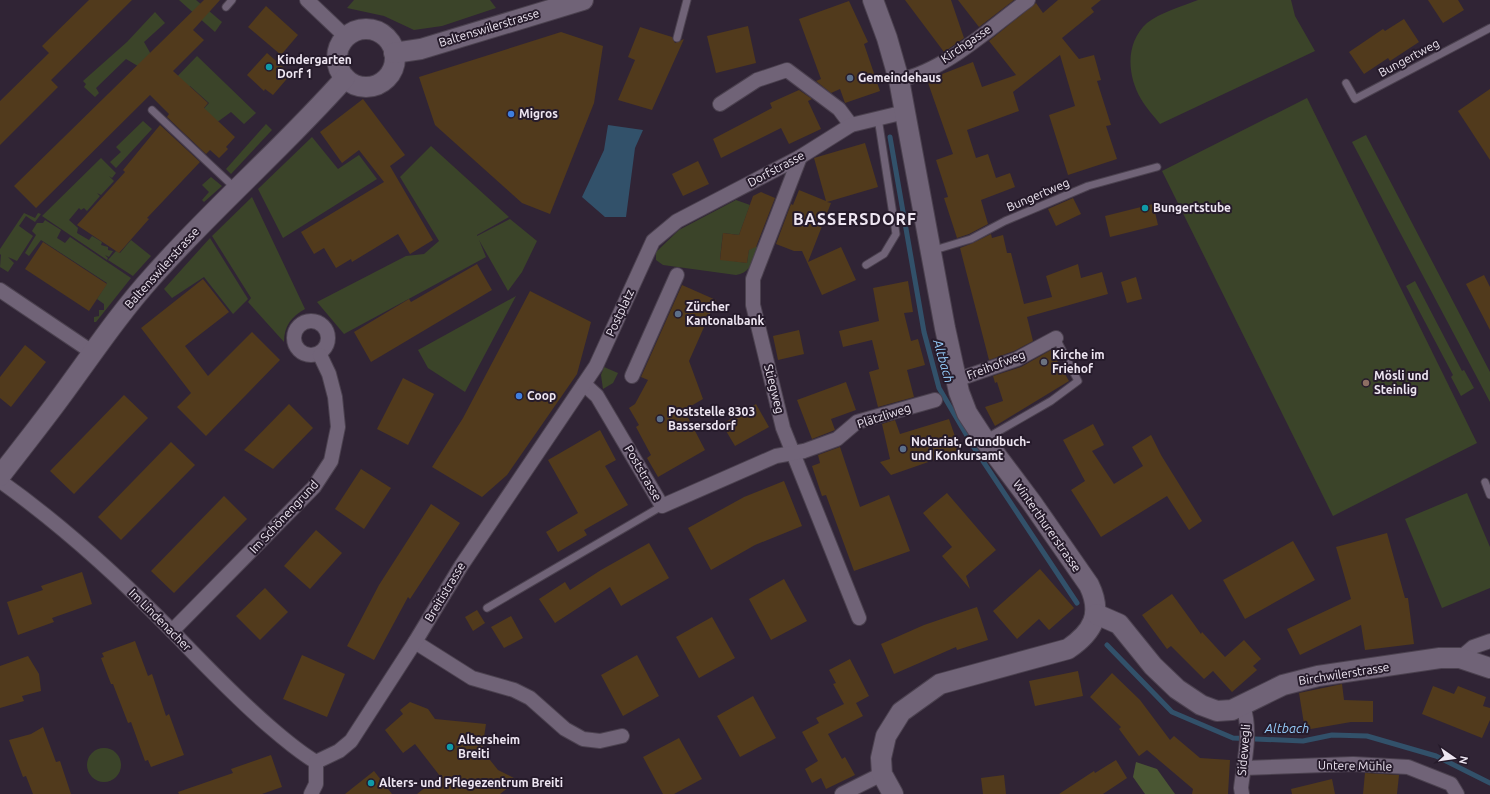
<svg xmlns="http://www.w3.org/2000/svg" width="1490" height="794" font-family="Ubuntu,sans-serif">
<style>
.green{fill:#3b4429}
.forest{fill:#4a5633}
.water{fill:#32516a}
.lines{fill:none;stroke-linecap:round;stroke-linejoin:round}
.stream{stroke:#32516a;stroke-width:5}
.building{fill:#513a1c}
.lane-casing{stroke:#4b414f;stroke-width:9}
.street-casing{stroke:#4b414f;stroke-width:16}
.secondary-casing{stroke:#4b414f;stroke-width:22}
.lane{stroke:#706377;stroke-width:7}
.street{stroke:#706377;stroke-width:14}
.secondary{stroke:#706377;stroke-width:20}
.culture-dot{fill:#0f9aa8;stroke:#261b2b;stroke-width:1.5}
.service-dot{fill:#5c6f8a;stroke:#261b2b;stroke-width:1.5}
.shop-dot{fill:#3f7fe0;stroke:#261b2b;stroke-width:1.5}
.worship-dot{fill:#6b7280;stroke:#261b2b;stroke-width:1.5}
.education-dot{fill:#8d6e63;stroke:#261b2b;stroke-width:1.5}
.labels{text-anchor:middle;stroke-width:4;stroke-linejoin:round;paint-order:stroke}
.street-label{font-size:12px;fill:#eee6f2;stroke:#261b2b}
.poi-label{font-size:12px;font-weight:bold;fill:#eee6f2;stroke:#261b2b;text-anchor:start}
.water-label{font-size:13px;font-style:italic;fill:#95cbf9;stroke:#261b2b}
.district-label{font-size:16px;font-weight:bold;letter-spacing:1px;fill:#eee6f2;stroke:#261b2b}
</style>
<rect width="100%" height="100%" fill="#302435"/>
<g class="green">
<polygon points="179,0 196,0 222,22 215,32"/>
<polygon points="354,0 490,0 496,8 442,26 414,30 384,16 347,8"/>
<path d="M1198,0H1291L1295,16L1315,51L1160,124C1154,116 1146,108 1141,99C1127,75 1125,43 1147,23C1159,13 1183,6 1198,0Z"/>
<polygon points="155,12 165,23 144,42 153,58 143,69 126,59 96,88 99,93 95,97 84,87 86,84 83,81 127,42"/>
<polygon points="197,56 256,113 244,124 231,112 216,123 191,123 209,103 190,86 180,95 169,85"/>
<polygon points="1307,98 1477,443 1333,516 1162,171"/>
<polygon points="143,121 152,129 116,168 110,162 121,152 116,147"/>
<polygon points="266,124 272,130 231,174 226,169"/>
<polygon points="1366,135 1490,372 1490,402 1352,142"/>
<polygon points="312,137 338,169 359,155 377,179 283,238 258,189"/>
<polygon points="431,146 509,217 477,235 477,236 510,219 537,241 522,272 508,291 479,240 486,257 344,334 317,302 406,256 424,254 439,241 400,177"/>
<polygon points="101,158 116,173 112,178 109,176 114,181 101,195 97,193 100,196 87,211 84,208 81,210 79,208 69,220 78,228 77,233 89,240 92,236 102,242 101,245 108,247 108,250 113,251 109,257 105,255 108,258 107,260 42,216"/>
<polygon points="211,177 222,186 204,202 202,200 209,192 202,185"/>
<path d="M252,197L305,309C291,317 284,326 284,342L248,302L251,298L212,236Z"/>
<path d="M736,200L750,205L739,235L723,233L720,259L747,263L749,248L759,246C755,258 751,273 736,275L663,265L656,260V252L679,230Z"/>
<polygon points="24,213 35,218 38,213 41,214 35,222 26,216 19,226 33,236 17,261 8,257 14,263 8,272 0,267 1,254 0,255 0,249"/>
<polygon points="45,220 61,230 57,238 65,243 70,237 131,278 96,322 94,322 94,317 99,316 99,310 104,310 104,304 97,299 107,283 41,240 29,256 25,253 36,235 32,231 37,223 43,223"/>
<polygon points="210,238 248,299 233,314 204,277 172,298 164,289"/>
<polygon points="131,240 151,256 133,276 108,260 116,251 120,253"/>
<polygon points="1415,281 1462,371 1464,370 1474,388 1461,396 1451,377 1453,375 1406,286"/>
<polygon points="516,296 465,392 428,368 418,350"/>
<polygon points="604,367 618,373 613,383 603,389 601,375"/>
<polygon points="1467,493 1490,547 1490,588 1442,608 1405,519"/>
<circle cx="104" cy="765" r="17"/>
</g>
<polygon class="forest" points="1136,762 1157,769 1175,794 1145,794 1133,777"/>
<polygon class="water" points="608,125 643,130 635,148 626,217 605,217 582,197 604,150"/>
<g class="lines">
<g class="stream">
<polyline points="890,137 924,332 939,388 973,446 1077,603"/>
<polyline points="1107,645 1172,712 1233,738 1303,741 1332,735 1367,736 1436,756 1490,783"/>
</g>
</g>
<g class="building">
<polygon points="89,0 132,0 51,80 58,87 0,145 0,101 49,53 42,46"/>
<polygon points="204,0 220,0 193,30 204,40 173,71 208,103 204,108 235,137 226,147 228,149 219,158 210,150 206,154 167,117 169,114 150,95 36,208 14,186"/>
<polygon points="905,0 951,0 964,38 944,52"/>
<polygon points="958,0 1014,0 979,27"/>
<polygon points="1058,0 1101,0 1091,8 1094,12 1062,38 1079,59 1094,55 1101,80 1097,81 1111,125 1106,126 1117,159 1068,175 1049,115 1075,106 1060,55 1013,92 1019,111 967,130 976,158 988,154 996,178 1010,173 1015,187 981,200 988,224 969,234 957,238 944,198 948,197 936,160 953,154 927,80 973,62 982,87 1016,75 989,41 1036,3 1043,13"/>
<polygon points="1428,0 1458,0 1464,10 1443,23"/>
<polygon points="849,1 868,42 864,44 880,91 845,103 840,89 831,93 816,81 821,79 799,19"/>
<polygon points="266,6 298,35 281,55 248,27"/>
<polygon points="1404,19 1419,42 1390,61 1388,58 1364,74 1349,52 1383,29 1385,31"/>
<polygon points="748,26 756,63 716,73 707,36"/>
<polygon points="640,27 672,37 675,43 684,39 652,110 618,100 635,60 628,57"/>
<polygon points="561,32 603,46 594,103 550,214 522,203 435,125 419,77"/>
<polygon points="267,53 291,74 273,95 265,89 264,91 247,75"/>
<polygon points="1490,89 1490,160 1458,111"/>
<polygon points="799,90 812,99 808,101 821,129 789,144 781,128 721,158 713,139 772,108 770,103"/>
<polygon points="363,99 405,155 390,166 433,240 410,254 398,234 352,262 351,259 336,268 324,248 314,254 301,232 384,182 359,150 342,163 320,132"/>
<polygon points="160,125 200,162 147,218 149,219 119,253 77,225 125,172 123,170"/>
<polygon points="865,143 878,187 827,202 831,203 808,262 841,247 856,280 822,295 802,251 794,251 776,244 791,204 793,205 799,190 826,201 814,158"/>
<polygon points="698,161 709,184 683,196 672,174"/>
<polygon points="761,192 775,198 756,247 749,250 747,263 720,260 723,233 739,235 753,196"/>
<polygon points="1073,198 1081,214 1056,226 1048,209"/>
<polygon points="1153,204 1158,225 1110,237 1105,216"/>
<polygon points="991,234 992,238 1003,235 1007,253 1011,253 1024,304 1052,297 1046,276 1078,264 1081,278 1102,272 1108,294 1027,317 1033,341 1014,351 989,360 960,248 973,243"/>
<polygon points="43,242 107,284 89,311 25,269"/>
<polygon points="477,264 492,290 371,362 354,332 409,299 411,302"/>
<polygon points="1484,275 1490,287 1490,330 1466,284"/>
<polygon points="1136,277 1142,299 1127,303 1121,282"/>
<polygon points="203,279 229,312 185,346 208,376 252,332 280,360 206,436 177,407 191,393 141,328"/>
<polygon points="908,281 913,312 904,313 911,341 918,339 925,365 907,370 914,397 878,407 869,372 879,369 872,340 843,347 839,331 879,321 873,288"/>
<polygon points="682,285 716,300 689,361 703,399 684,410 705,450 658,477 647,458 651,455 636,427 639,425 629,408 635,404 648,380 641,377"/>
<polygon points="530,291 591,322 577,374 507,475 482,497 432,467 463,418"/>
<polygon points="799,330 804,354 778,360 773,336"/>
<polygon points="25,345 46,362 11,407 0,398 0,377"/>
<polygon points="1051,350 1069,381 995,426 985,407 1003,401 997,382 995,383 993,376 1021,367"/>
<polygon points="403,378 434,394 408,445 377,429"/>
<polygon points="846,382 856,410 831,419 835,430 812,439 797,400"/>
<polygon points="124,395 148,418 74,494 50,471"/>
<polygon points="289,404 313,428 273,469 244,450"/>
<polygon points="756,404 769,427 735,446 722,424"/>
<polygon points="949,419 960,451 891,475 880,462 890,459 882,424 895,420 900,434"/>
<polygon points="1093,424 1104,445 1092,451 1114,484 1143,466 1132,447 1151,435 1161,455 1202,521 1189,530 1167,496 1101,537 1071,490 1085,481 1063,440"/>
<polygon points="600,430 616,460 605,466 628,505 584,530 587,535 558,552 546,532 578,513 548,460"/>
<polygon points="171,442 195,465 121,540 98,517"/>
<polygon points="840,447 860,507 889,495 910,551 854,571 826,495 822,496 812,466 820,463 818,455"/>
<polygon points="361,469 391,488 364,529 335,509"/>
<polygon points="784,481 802,526 755,545 711,570 688,528 744,497"/>
<polygon points="947,493 996,550 966,576 970,589 942,556 952,547 923,513"/>
<polygon points="224,496 247,519 174,593 151,571"/>
<polygon points="431,504 460,523 410,599 408,597 374,660 347,646 379,585"/>
<polygon points="316,530 342,553 310,589 284,566"/>
<polygon points="1387,533 1405,598 1408,598 1414,644 1365,650 1361,625 1300,655 1287,629 1351,599 1336,547"/>
<polygon points="1293,541 1315,580 1245,619 1223,580"/>
<polygon points="649,543 669,578 621,606 610,587 555,623 539,599 565,582 570,590 601,570"/>
<polygon points="1040,569 1074,608 1049,630 1039,619 1017,639 993,611"/>
<polygon points="82,572 92,604 52,618 54,622 18,635 7,602 43,590 41,586"/>
<polygon points="784,579 807,621 771,640 749,599"/>
<polygon points="265,588 288,612 260,640 236,616"/>
<polygon points="1172,594 1201,634 1202,632 1225,657 1244,640 1261,659 1253,666 1257,670 1232,692 1213,671 1204,679 1171,646 1167,649 1142,615"/>
<polygon points="977,607 988,640 957,650 956,647 894,674 881,644 924,625"/>
<polygon points="477,610 485,623 473,631 465,617"/>
<polygon points="511,616 523,638 504,648 491,627"/>
<polygon points="712,617 735,658 699,678 676,637"/>
<polygon points="135,641 148,676 152,674 166,716 169,714 184,755 151,767 148,760 145,761 131,722 128,723 113,684 111,684 101,658 104,657 102,653"/>
<polygon points="302,655 345,674 327,717 283,699"/>
<polygon points="637,655 659,696 623,716 601,675"/>
<polygon points="28,656 39,674 41,691 22,696 24,701 0,708 0,666"/>
<polygon points="850,659 869,696 856,703 863,716 828,734 842,759 845,757 855,775 826,789 821,778 812,783 805,769 818,761 802,732 819,723 816,718 844,704 833,684 836,683 829,670"/>
<polygon points="1078,671 1083,696 1035,706 1029,681"/>
<polygon points="1112,673 1140,700 1170,740 1174,736 1200,758 1230,760 1228,794 1192,794 1193,789 1147,750 1139,756 1119,729 1121,727 1090,697"/>
<polygon points="1342,684 1344,700 1373,701 1373,722 1351,722 1305,730 1299,693"/>
<polygon points="1433,686 1454,694 1458,686 1486,697 1483,706 1490,708 1490,720 1482,738 1422,714"/>
<polygon points="753,696 776,738 740,757 717,716"/>
<polygon points="410,702 428,709 435,719 486,724 482,750 498,770 518,780 500,794 417,794 440,776 415,744 403,753 385,730 403,714 400,710"/>
<polygon points="43,727 56,762 60,761 71,794 33,794 26,776 23,777 9,740 31,734"/>
<polygon points="679,738 702,779 674,794 663,794 643,757"/>
<polygon points="271,755 282,787 262,794 179,794 178,792 233,773 231,769"/>
<polygon points="1116,760 1127,778 1103,794 1059,794 1094,771 1095,773"/>
<polygon points="374,771 392,794 345,794"/>
<polygon points="1365,773 1399,775 1397,794 1363,794"/>
<polygon points="1004,775 1006,794 983,794 981,778"/>
<polygon points="1332,779 1335,794 1292,794 1291,789"/>
</g>
<g class="lines">
<g class="lane-casing">
<g id="lane">
<polyline points="226,7 232,0"/>
<polyline points="677,38 687,0"/>
<polyline points="1346,83 1355,99 1490,28"/>
<polyline points="152,110 235,188"/>
<polyline points="931,251 971,239 1005,221 1088,186 1157,167"/>
<polyline points="866,265 884,254 896,234 878,118"/>
<polyline points="985,439 1051,401 1078,381 1056,338"/>
<polyline points="1485,482 1490,495"/>
<polyline points="487,608 662,506"/>
</g>
</g>
<g class="street-casing">
<g id="street">
<polyline points="307,0 346,37"/>
<path d="M899,80C945,71 991,27 1028,0"/>
<polyline points="720,104 757,80 787,70 839,109 851,125"/>
<polyline points="800,157 753,279 753,305 783,428 859,618"/>
<polyline points="0,290 92,352"/>
<circle cx="311" cy="338" r="17"/>
<polyline points="632,376 677,275"/>
<polyline points="956,380 1017,359 1056,338"/>
<polyline points="584,384 597,396 662,506 776,456 804,451 837,439 857,422 935,400"/>
<path d="M0,481C62,525 119,577 173,632C205,665 235,697 270,727C285,740 299,752 316,762"/>
<polyline points="172,631 314,487 331,461 338,427 335,397 329,374 320,355"/>
<polyline points="415,642 472,678 514,690 530,698 565,729 583,739 600,741 622,736"/>
<polyline points="1460,658 1473,647 1490,641"/>
<polyline points="316,762 339,751 351,741 415,642 461,566 596,366 653,241 677,221 800,157 851,125 905,112"/>
<polyline points="1244,768 1353,764 1408,767 1451,784 1457,794"/>
<polyline points="311,794 316,784 316,762"/>
<polyline points="842,794 882,774"/>
<path d="M1242,794L1241,788C1244,761 1252,732 1243,706"/>
</g>
</g>
<g class="secondary-casing">
<g id="secondary">
<path d="M873,0L887,38L899,80L945,328L959,392L967,413L984,439L1032,503L1089,585C1103,614 1093,632 1068,649L940,684L901,712L886,736L881,758L882,774L893,794"/>
<circle cx="366" cy="58" r="29"/>
<polyline points="394,53 421,49 583,0"/>
<path d="M0,476C18,453 36,430 54,406C87,362 116,317 153,276C214,207 284,147 345,78"/>
<polyline points="1096,614 1119,624 1153,666 1177,689 1201,705 1217,711 1232,710 1283,685 1318,676 1440,658 1460,658 1490,668"/>
</g>
</g>
<use href="#lane" class="lane"/>
<use href="#street" class="street"/>
<use href="#secondary" class="secondary"/>
</g>
<g class="culture-dot">
<circle cx="269" cy="67" r="4"/>
<circle cx="1145" cy="208" r="4"/>
<circle cx="450" cy="747" r="4"/>
<circle cx="371" cy="783" r="4"/>
</g>
<g class="service-dot">
<circle cx="850" cy="78" r="4"/>
<circle cx="678" cy="314" r="4"/>
<circle cx="660" cy="419" r="4"/>
<circle cx="903" cy="449" r="4"/>
</g>
<g class="shop-dot">
<circle cx="511" cy="114" r="4"/>
<circle cx="519" cy="396" r="4"/>
</g>
<circle class="worship-dot" cx="1044" cy="362" r="4"/>
<circle class="education-dot" cx="1366" cy="383" r="4"/>
<g class="labels">
<g class="street-label">
<text transform="translate(489 28) rotate(-17)" y="4">Baltenswilerstrasse</text>
<text transform="translate(966 44) rotate(-34)" y="4">Kirchgasse</text>
<text transform="translate(1409 58) rotate(-28)" y="4">Bungertweg</text>
<text transform="translate(776 169) rotate(-28)" y="4">Dorfstrasse</text>
<text transform="translate(1038 195) rotate(-23)" y="4">Bungertweg</text>
<text transform="translate(162 268) rotate(-48)" y="4">Baltenswilerstrasse</text>
<text transform="translate(620 313) rotate(-65)" y="4">Postplatz</text>
<text transform="translate(996 365) rotate(-21)" y="4">Freihofweg</text>
<text transform="translate(774 389) rotate(76)" y="4">Stiegweg</text>
<text transform="translate(884 416) rotate(-18)" y="4">Plätzliweg</text>
<text transform="translate(643 473) rotate(60)" y="4">Poststrasse</text>
<text transform="translate(284 517) rotate(-47)" y="4">Im Schönengrund</text>
<text transform="translate(1047 526) rotate(55)" y="4">Winterthurerstrasse</text>
<text transform="translate(445 592) rotate(-59)" y="4">Breitistrasse</text>
<text transform="translate(160 620) rotate(45)" y="4">Im Lindenacher</text>
<text transform="translate(1344 674) rotate(-9)" y="4">Birchwilerstrasse</text>
<text transform="translate(1244 750) rotate(-85)" y="4">Sidewegli</text>
<text transform="translate(1355 766) rotate(1)" y="4">Untere Mühle</text>
</g>
<g class="poi-label">
<text x="277" y="64">Kindergarten<tspan x="277" dy="14">Dorf 1</tspan></text>
<text x="858" y="82">Gemeindehaus</text>
<text x="519" y="118">Migros</text>
<text x="1153" y="212">Bungertstube</text>
<text x="686" y="311">Zürcher<tspan x="686" dy="14">Kantonalbank</tspan></text>
<text x="1052" y="359">Kirche im<tspan x="1052" dy="14">Friehof</tspan></text>
<text x="1374" y="380">Mösli und<tspan x="1374" dy="14">Steinlig</tspan></text>
<text x="527" y="400">Coop</text>
<text x="668" y="416">Poststelle 8303<tspan x="668" dy="14">Bassersdorf</tspan></text>
<text x="911" y="446">Notariat, Grundbuch-<tspan x="911" dy="14">und Konkursamt</tspan></text>
<text x="458" y="744">Altersheim<tspan x="458" dy="14">Breiti</tspan></text>
<text x="379" y="787">Alters- und Pflegezentrum Breiti</text>
</g>
<g class="water-label">
<text transform="translate(944 361) rotate(74)" y="5">Altbach</text>
<text x="1287" y="733">Altbach</text>
</g>
<g class="district-label">
<text x="855" y="225">BASSERSDORF</text>
</g>
</g>
<g transform="translate(1454 758) rotate(103)" stroke="#261b2b" stroke-width="3" paint-order="stroke">
<path d="M0-3L7 15L0 10L-7 15Z" fill="#eee6f2"/>
<text y="-6" font-size="11" font-weight="bold" text-anchor="middle" fill="#eee6f2">N</text>
</g>
</svg>
